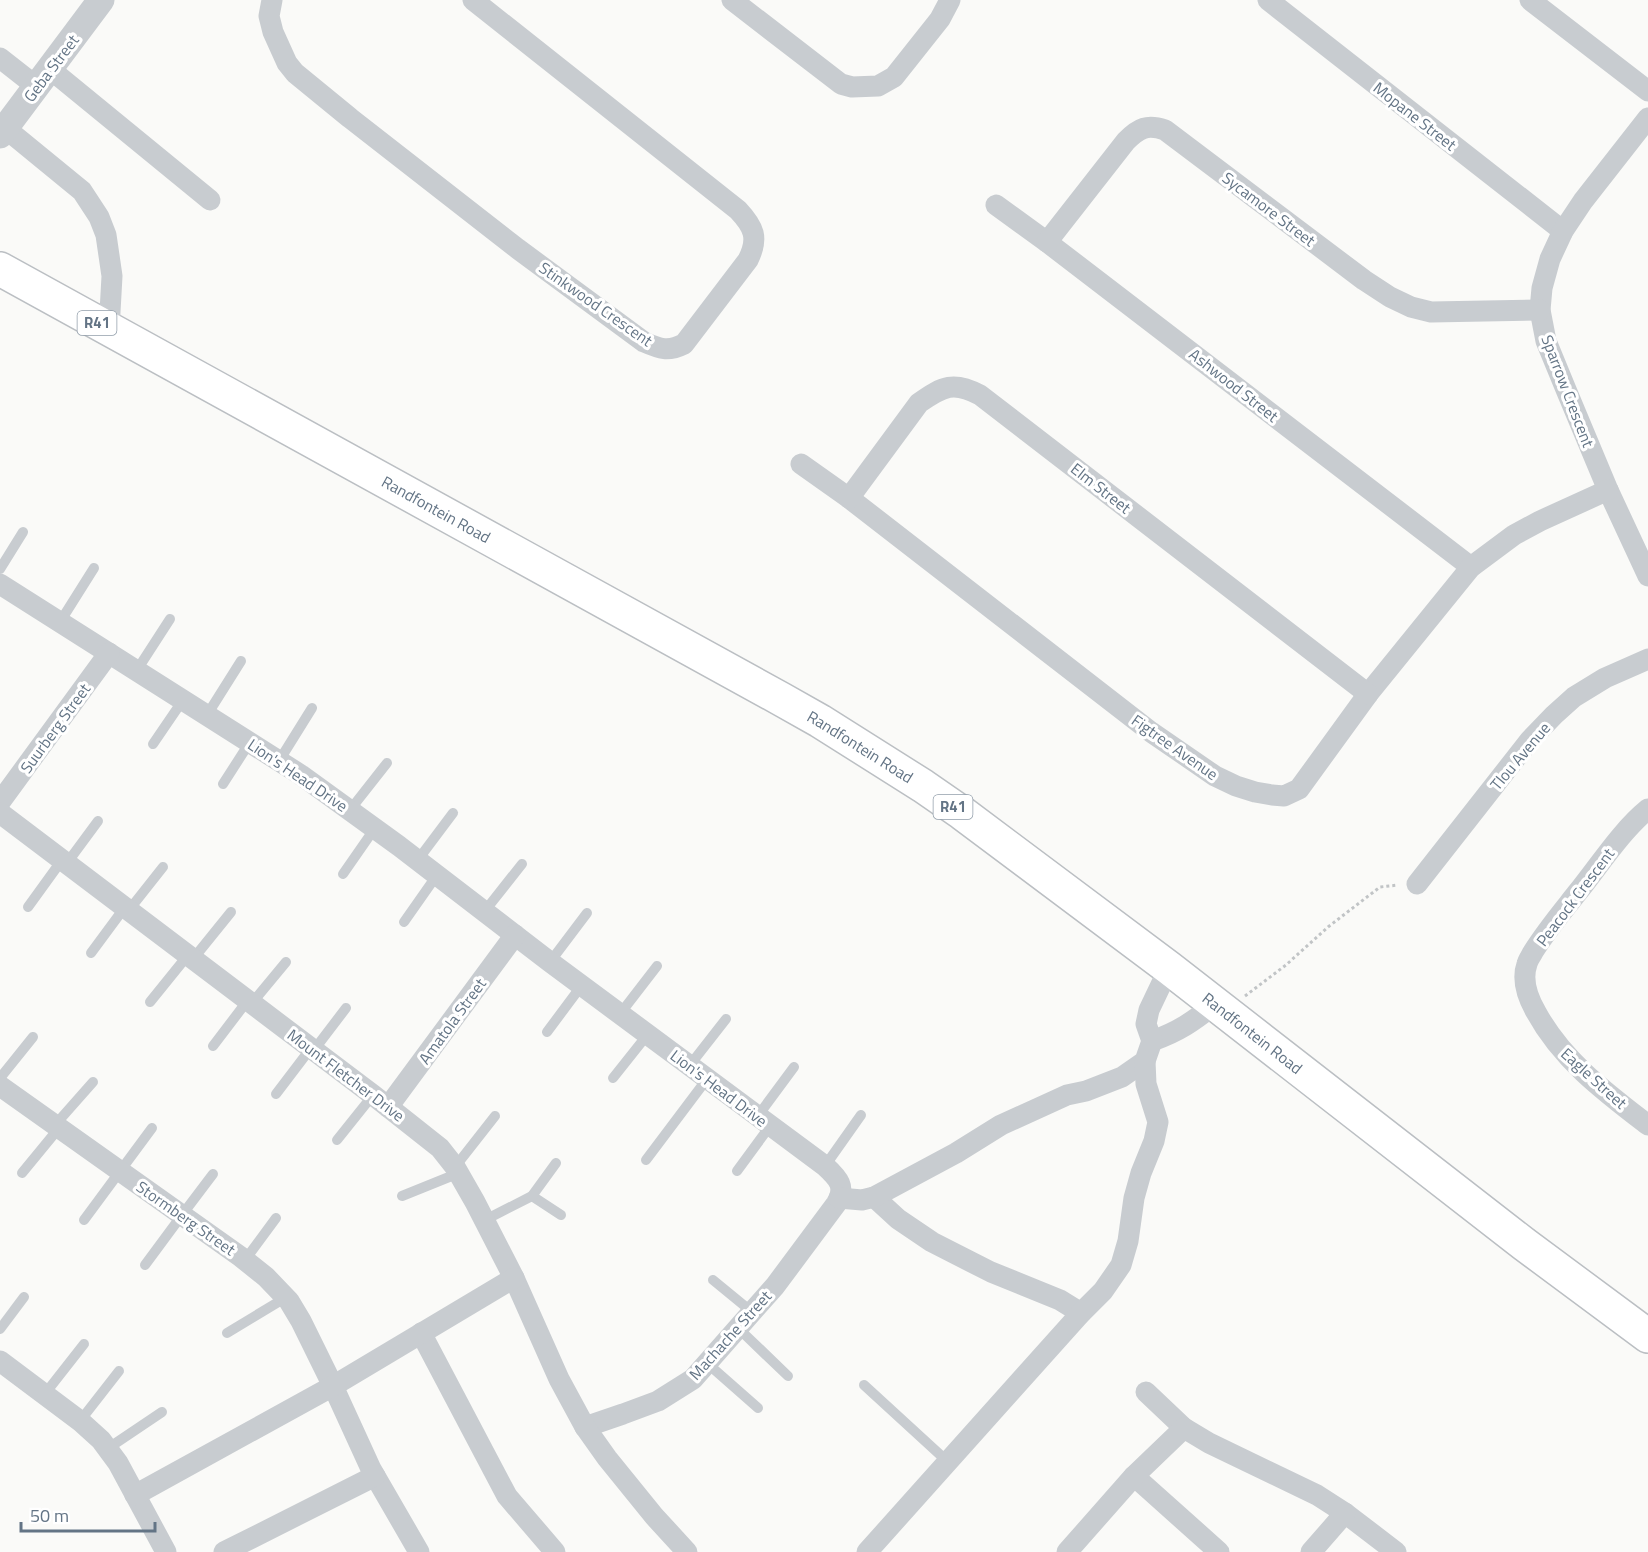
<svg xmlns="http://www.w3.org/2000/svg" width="1648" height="1552" font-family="'Titillium Web',sans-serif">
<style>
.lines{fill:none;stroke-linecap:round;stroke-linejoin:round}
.primary-casing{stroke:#bbbfc3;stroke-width:36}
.path{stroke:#c1c4c6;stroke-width:3;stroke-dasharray:3 3;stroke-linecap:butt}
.service{stroke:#c8ccd0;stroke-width:10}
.minor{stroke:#c8ccd0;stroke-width:21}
.tertiary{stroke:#c8ccd0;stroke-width:27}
.primary{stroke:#fff;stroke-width:33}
.labels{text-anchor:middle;stroke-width:6;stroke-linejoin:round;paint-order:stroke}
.shield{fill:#fff;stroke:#929eaa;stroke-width:1.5}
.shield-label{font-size:15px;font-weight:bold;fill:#637485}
.street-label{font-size:16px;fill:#637485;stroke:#fff}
</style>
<rect width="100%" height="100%" fill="#fafaf8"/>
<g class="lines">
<g class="primary-casing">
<g id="primary">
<path id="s1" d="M0,269L781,699L820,721L923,786L962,813L1169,968L1524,1244L1648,1336"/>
</g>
</g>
<polyline class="path" points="1245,996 1286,965 1328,927 1380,887 1398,885"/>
<g class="service">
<polyline points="0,569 23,532"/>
<polyline points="60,622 94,568"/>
<polyline points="137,670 170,619"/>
<polyline points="207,715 241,661"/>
<polyline points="153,744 183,700"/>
<polyline points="279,761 312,708"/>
<polyline points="223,784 250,742"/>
<polyline points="350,810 387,763"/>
<polyline points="417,861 453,813"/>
<polyline points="67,863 98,821"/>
<polyline points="343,874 375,828"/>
<polyline points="28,907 62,860"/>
<polyline points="129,910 163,867"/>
<polyline points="484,912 522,864"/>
<polyline points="404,922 437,875"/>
<polyline points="91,953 125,907"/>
<polyline points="193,959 231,912"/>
<polyline points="550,962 587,913"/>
<polyline points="150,1002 188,955"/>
<polyline points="252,1003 286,962"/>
<polyline points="620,1014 657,966"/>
<polyline points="547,1032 582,985"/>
<polyline points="213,1046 248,1000"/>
<polyline points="314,1050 346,1008"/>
<polyline points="690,1065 726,1019"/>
<polyline points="0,1078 33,1037"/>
<polyline points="613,1078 648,1034"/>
<polyline points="276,1094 311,1048"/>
<polyline points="757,1117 794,1067"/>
<polyline points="55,1125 93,1082"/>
<polyline points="337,1140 373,1095"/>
<polyline points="646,1160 707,1079"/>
<polyline points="825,1166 861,1115"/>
<polyline points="455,1167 495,1116"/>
<polyline points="737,1171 770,1126"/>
<polyline points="22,1173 59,1128"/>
<polyline points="402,1196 459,1173"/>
<polyline points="532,1196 561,1215"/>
<polyline points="84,1220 152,1128"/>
<polyline points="485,1220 532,1196 556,1163"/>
<polyline points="245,1260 276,1218"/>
<polyline points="145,1265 182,1215 213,1174"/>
<polyline points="713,1280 752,1312"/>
<polyline points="738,1328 788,1376"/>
<polyline points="0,1329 24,1297"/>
<polyline points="227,1333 285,1298"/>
<polyline points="708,1364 758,1408"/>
<polyline points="864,1385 948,1462"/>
<polyline points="44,1395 84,1344"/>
<polyline points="80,1421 119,1371"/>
<polyline points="107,1449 162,1412"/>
</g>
<g class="minor">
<path d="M272,0L269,16L273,32L287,63L295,73L350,118L518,249L644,342C660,349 668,352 684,344L748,260C759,238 754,227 738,210L473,0"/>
<polyline points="732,0 841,84 852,87 878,86 894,77 940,19 950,0"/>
<polyline points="1268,0 1563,231"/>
<polyline points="1530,0 1648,91"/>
<polyline points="0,58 37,87"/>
<polyline points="50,69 210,200"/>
<polyline points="1648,118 1583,201 1563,231 1550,259 1542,288 1540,310 1546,341 1567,392 1608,490 1648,576"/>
<polyline points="5,128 82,191 99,217 106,235 112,276 109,330"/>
<polyline points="996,205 1047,242 1471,567"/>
<path d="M1047,242L1126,141C1139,128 1147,124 1165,130L1364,280L1390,297L1411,307L1431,312L1540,310"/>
<polyline points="801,464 849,498 1151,732 1215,776 1236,786 1255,792 1272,795 1284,796 1299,789 1368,694 1471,567 1514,535 1540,521 1608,490"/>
<path d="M849,498L919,403C943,386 954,381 980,395L1368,694"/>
<path d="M0,584L301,775L399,846L550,962L825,1166C838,1178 847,1187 836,1204L775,1286L693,1379L658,1401L623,1414L585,1427"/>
<polyline points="0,802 109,653"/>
<path d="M1648,809C1621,831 1599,866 1577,893C1562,912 1546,931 1533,952C1531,956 1528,960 1527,964C1521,981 1528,998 1536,1012C1562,1060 1605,1092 1648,1125"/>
<polyline points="0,813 373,1095 440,1148 455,1167 475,1202 514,1278 559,1379 585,1427 607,1458 654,1516 687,1552"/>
<polyline points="1417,884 1530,740 1554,715 1574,697 1605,678 1648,659"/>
<path d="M1152,1041C1178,1032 1194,1021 1215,1004"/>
<polyline points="0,1086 241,1257 266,1277 289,1301 301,1321 333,1386 371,1469 419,1552"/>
<polyline points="388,1107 515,935"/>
<polyline points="874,1197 898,1219 932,1242 991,1272 1060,1300 1081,1313"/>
<polyline points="839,1198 862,1200 874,1197 956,1153 1001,1125 1067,1095 1086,1091 1122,1077 1145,1061 1152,1041 1146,1024 1149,1010 1169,968"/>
<polyline points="421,1333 507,1496 555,1552"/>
<polyline points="0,1361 80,1421 101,1440 118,1463 166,1552"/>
<polyline points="1146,1392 1184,1428 1209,1443 1317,1495 1345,1513 1396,1552"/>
<polyline points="1134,1476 1219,1552"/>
<polyline points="135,1495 333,1386 514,1278"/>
<polyline points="224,1552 375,1476"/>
<polyline points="867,1552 1081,1313 1103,1291 1121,1265 1128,1241 1134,1198 1141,1173 1154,1141 1158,1122 1146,1084 1145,1061"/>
<polyline points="1067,1552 1134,1476 1184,1428"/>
<polyline points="1311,1552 1345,1513"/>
</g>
<polyline class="tertiary" points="0,135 101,0"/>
<use href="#primary" class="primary"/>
</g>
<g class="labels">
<g class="shield">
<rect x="77.5" y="311" width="39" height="24" rx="4.5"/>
<rect x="933.5" y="795" width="39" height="24" rx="4.5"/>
</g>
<g class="shield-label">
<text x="97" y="328">R41</text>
<text x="953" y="812">R41</text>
</g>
<g class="street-label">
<text transform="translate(51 68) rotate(-53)" y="6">Geba Street</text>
<text transform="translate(1415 116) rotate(38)" y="6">Mopane Street</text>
<text transform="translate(1269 209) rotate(37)" y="6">Sycamore Street</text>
<text transform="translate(596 304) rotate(35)" y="6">Stinkwood Crescent</text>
<text transform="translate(1234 385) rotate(38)" y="6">Ashwood Street</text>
<text transform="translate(1568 391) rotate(69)" y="6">Sparrow Crescent</text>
<text transform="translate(1101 488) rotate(38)" y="6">Elm Street</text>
<text dy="6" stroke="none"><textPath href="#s1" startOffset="498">Randfontein Road</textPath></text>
<text transform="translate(55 728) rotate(-54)" y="6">Suurberg Street</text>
<text dy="6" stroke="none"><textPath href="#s1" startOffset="984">Randfontein Road</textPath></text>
<text transform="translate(1175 747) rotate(35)" y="6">Figtree Avenue</text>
<text transform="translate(1520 756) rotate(-50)" y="6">Tlou Avenue</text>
<text transform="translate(298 775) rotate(34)" y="6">Lion's Head Drive</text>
<text transform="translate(1575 897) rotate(-53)" y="6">Peacock Crescent</text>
<text transform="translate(452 1021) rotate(-54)" y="6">Amatola Street</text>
<text dy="6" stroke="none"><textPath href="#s1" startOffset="1470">Randfontein Road</textPath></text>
<text transform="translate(346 1075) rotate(37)" y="6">Mount Fletcher Drive</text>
<text transform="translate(1594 1078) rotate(42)" y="6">Eagle Street</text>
<text transform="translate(719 1088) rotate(37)" y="6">Lion's Head Drive</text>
<text transform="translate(186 1218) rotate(35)" y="6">Stormberg Street</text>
<text transform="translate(730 1335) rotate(-48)" y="6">Machache Street</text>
</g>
</g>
<path d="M21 1522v9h134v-9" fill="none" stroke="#637485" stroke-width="3"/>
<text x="30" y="1522" font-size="18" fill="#637485" stroke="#ffffff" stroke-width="4.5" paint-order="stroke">50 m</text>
</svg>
